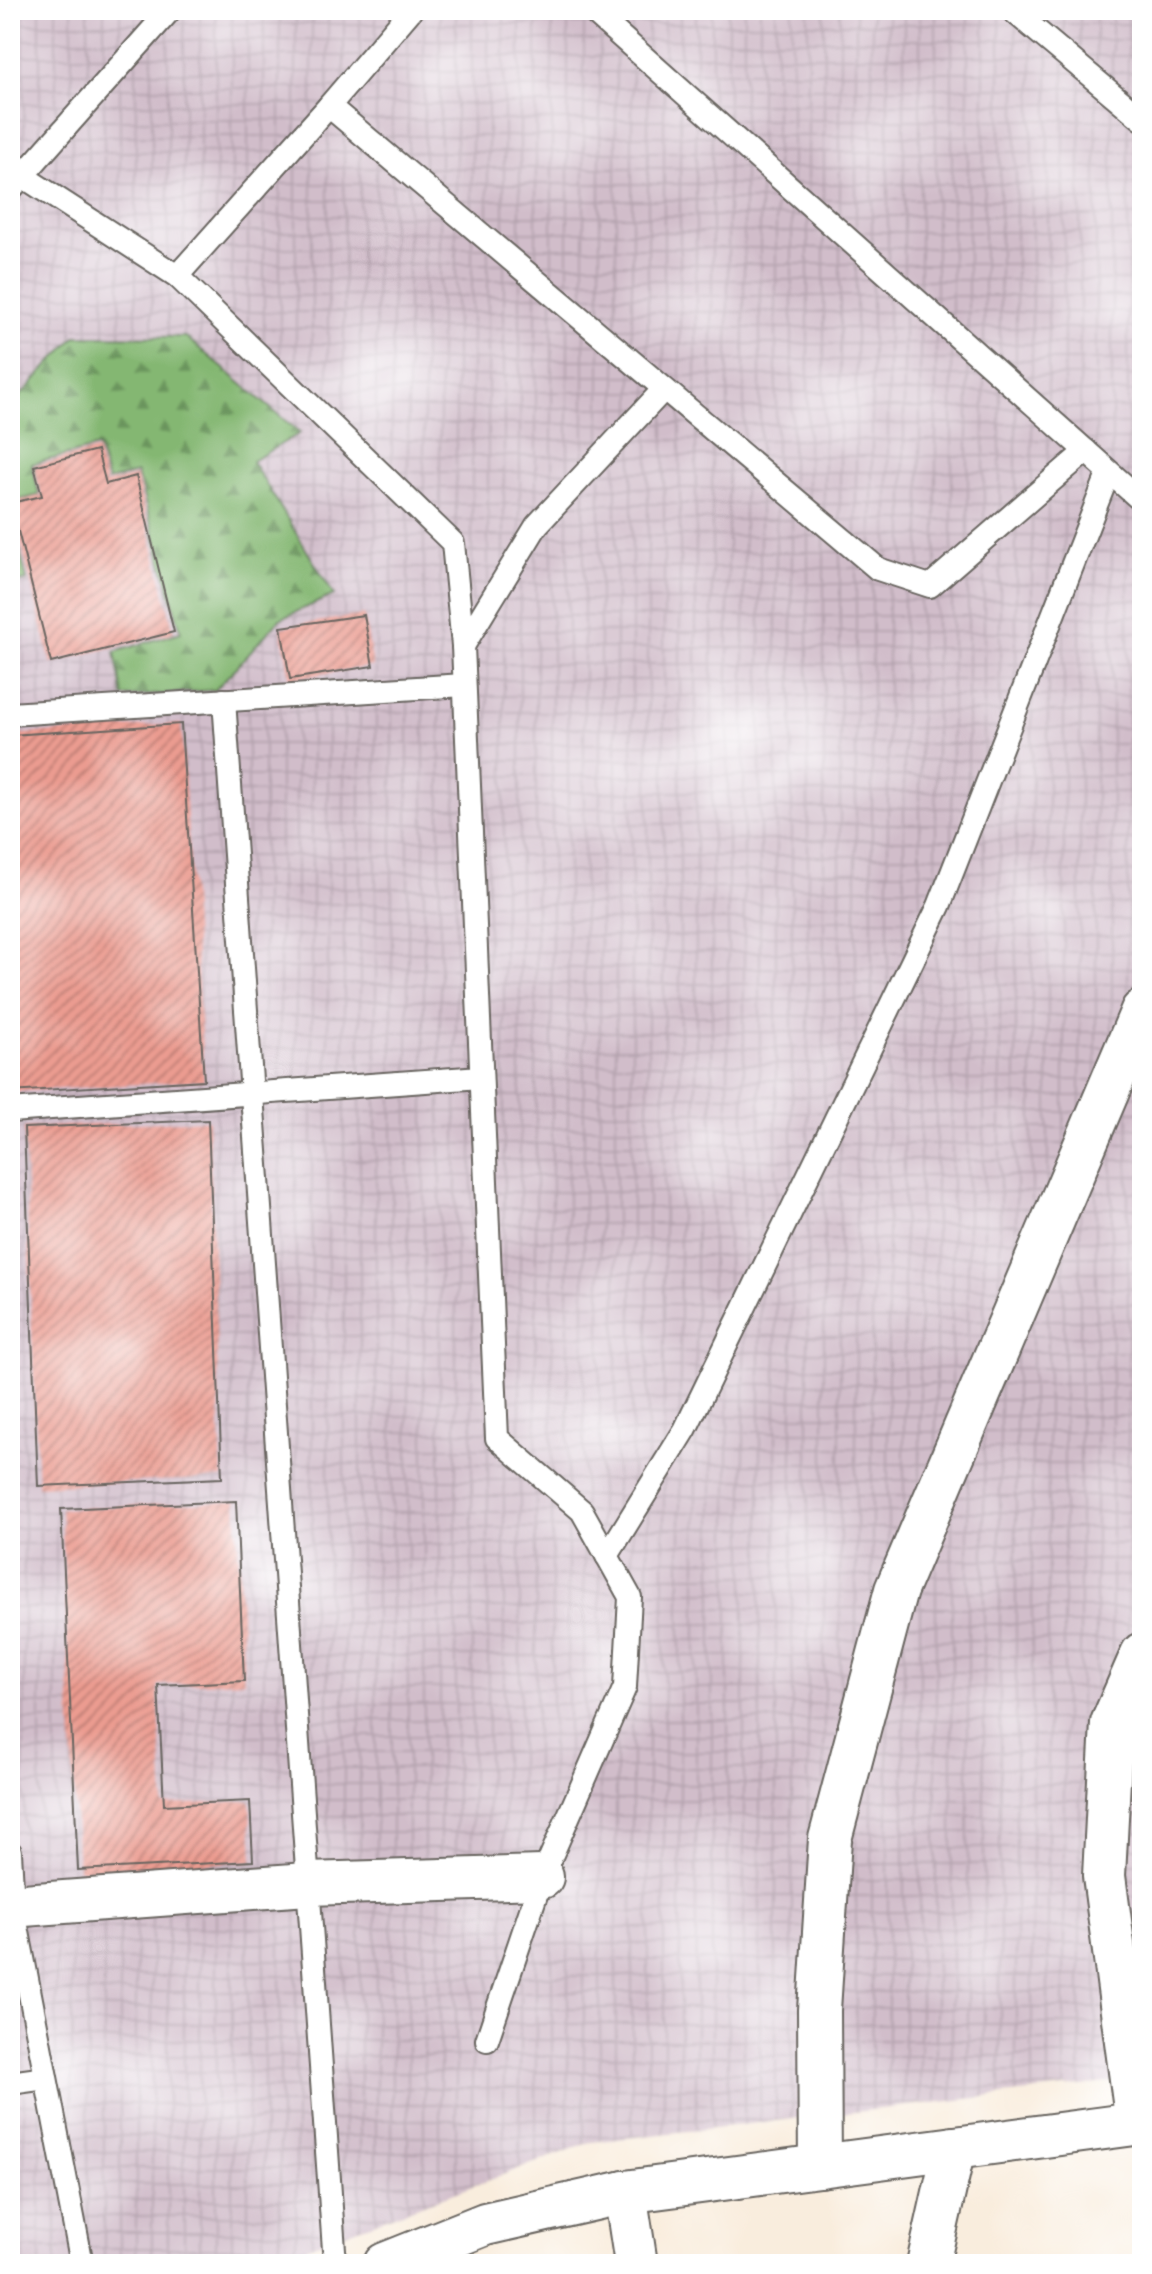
<svg xmlns="http://www.w3.org/2000/svg" width="1152" height="2274" font-family="Sriracha,sans-serif">
<style>
.industrial{fill:url(#industrial-grid)}
.forest{fill:url(#forest-firs);stroke:#506a47;stroke-width:2}
.building{fill:url(#building-hatch)}
.lines{fill:none;stroke-linecap:round;stroke-linejoin:round}
.service-casing{stroke:#696560;stroke-width:26}
.minor-casing{stroke:#696560;stroke-width:46}
.service{stroke:#fff;stroke-width:22}
.minor{stroke:#fff;stroke-width:42}
</style>
<defs>
<pattern id="industrial-grid" width="8" height="8" patternUnits="userSpaceOnUse" patternTransform="scale(2)"><rect width="8" height="8" fill="#d1bdca"/><path d="M0 4h8M4 0v8" fill="none" stroke="#b3a2ad"/></pattern>
<pattern id="forest-firs" width="22" height="20" patternUnits="userSpaceOnUse" patternTransform="scale(2)"><rect width="22" height="20" fill="#84b772"/><path d="M5 1l3.5 6h-7zM16 11l3.5 6h-7z" fill="#6b945d"/></pattern>
<pattern id="building-hatch" width="6" height="6" patternUnits="userSpaceOnUse" patternTransform="scale(2)"><rect width="6" height="6" fill="#eb9b90"/><path d="M-1 1l2-2M0 6l6-6M5 7l2-2" fill="none" stroke="#be7e75"/></pattern>
</defs>
<rect width="100%" height="100%" fill="#fff"/>
<filter id="ink" filterUnits="userSpaceOnUse"><feTurbulence type="fractalNoise" baseFrequency=".0125" numOctaves="2"/><feDisplacementMap in="SourceGraphic" scale="16" xChannelSelector="R" yChannelSelector="G"/><feConvolveMatrix kernelMatrix="1 2 1 2 8 2 1 2 1" color-interpolation-filters="sRGB"/></filter>
<filter id="wash" filterUnits="userSpaceOnUse"><feTurbulence type="fractalNoise" baseFrequency=".006" numOctaves="4" result="noise"/><feDisplacementMap in="SourceGraphic" scale="32" xChannelSelector="R" yChannelSelector="G"/><feGaussianBlur stdDeviation="1.8" result="paint"/><feColorMatrix in="noise" values="0 0 0 0 0 0 0 0 0 0 0 0 0 0 0 0 0 1.4 0 .05"/><feComposite in="paint" operator="in"/></filter>
<g filter="url(#wash)">
<rect width="100%" height="100%" fill="#f9eddd"/>
<polygon class="industrial" points="10,10 1142,10 1142,2079 591,2142 262,2264 10,2264"/>
<g class="forest">
<polygon points="76,336 186,337 300,433 252,461 334,595 280,619 215,690 123,697 115,652 181,632 137,473 108,481 98,447 32,464 39,495 10,502 10,407"/>
<polygon points="10,511 27,580 10,584"/>
</g>
<g id="blocks">
<g class="building">
<polygon points="97,450 106,484 136,476 174,632 51,663 11,503 42,496 34,466"/>
<polygon points="364,615 373,666 290,679 281,627"/>
<polygon points="181,724 204,1080 10,1092 10,735"/>
<polygon points="208,1120 222,1478 38,1486 24,1128"/>
<polygon points="236,1501 244,1681 158,1685 164,1805 250,1801 253,1861 78,1870 61,1509"/>
</g>
</g>
</g>
<g filter="url(#ink)">
<use href="#blocks" fill-opacity="0" stroke="#696560" stroke-width="2"/>
<g class="lines">
<g class="service-casing">
<g id="service">
<polyline points="591,10 1142,501"/>
<polyline points="1012,10 1142,119"/>
<polyline points="329,106 878,569 930,586 1086,451"/>
<polyline points="10,164 24,177 177,276 453,543 463,646 497,1438 582,1511 630,1597 625,1687 542,1877 487,2040"/>
<polyline points="10,190 170,10"/>
<polyline points="177,276 329,106 411,10"/>
<polyline points="463,646 537,525 664,389"/>
<polyline points="224,700 335,2264"/>
<polyline points="10,714 464,685"/>
<polyline points="10,1111 481,1077"/>
<polyline points="607,1556 685,1430 939,906 1109,472"/>
<polyline points="10,1852 13,1906 82,2264"/>
<polyline points="10,2083 46,2078"/>
</g>
</g>
<g class="minor-casing">
<g id="minor">
<polyline points="10,1906 307,1884 542,1877"/>
<polyline points="1137,2124 1104,1876 1112,1723 1142,1654"/>
<polyline points="820,2166 819,2010 830,1839 896,1590 1142,1011"/>
<polyline points="625,2192 636,2264"/>
<polyline points="385,2264 485,2224 625,2192 1142,2123"/>
<polyline points="928,2264 954,2148"/>
</g>
</g>
<use href="#service" class="service"/>
<use href="#minor" class="minor"/>
</g>
</g>
<rect width="1152" height="2274" fill="none" stroke="#fff" stroke-width="40"/>
</svg>
